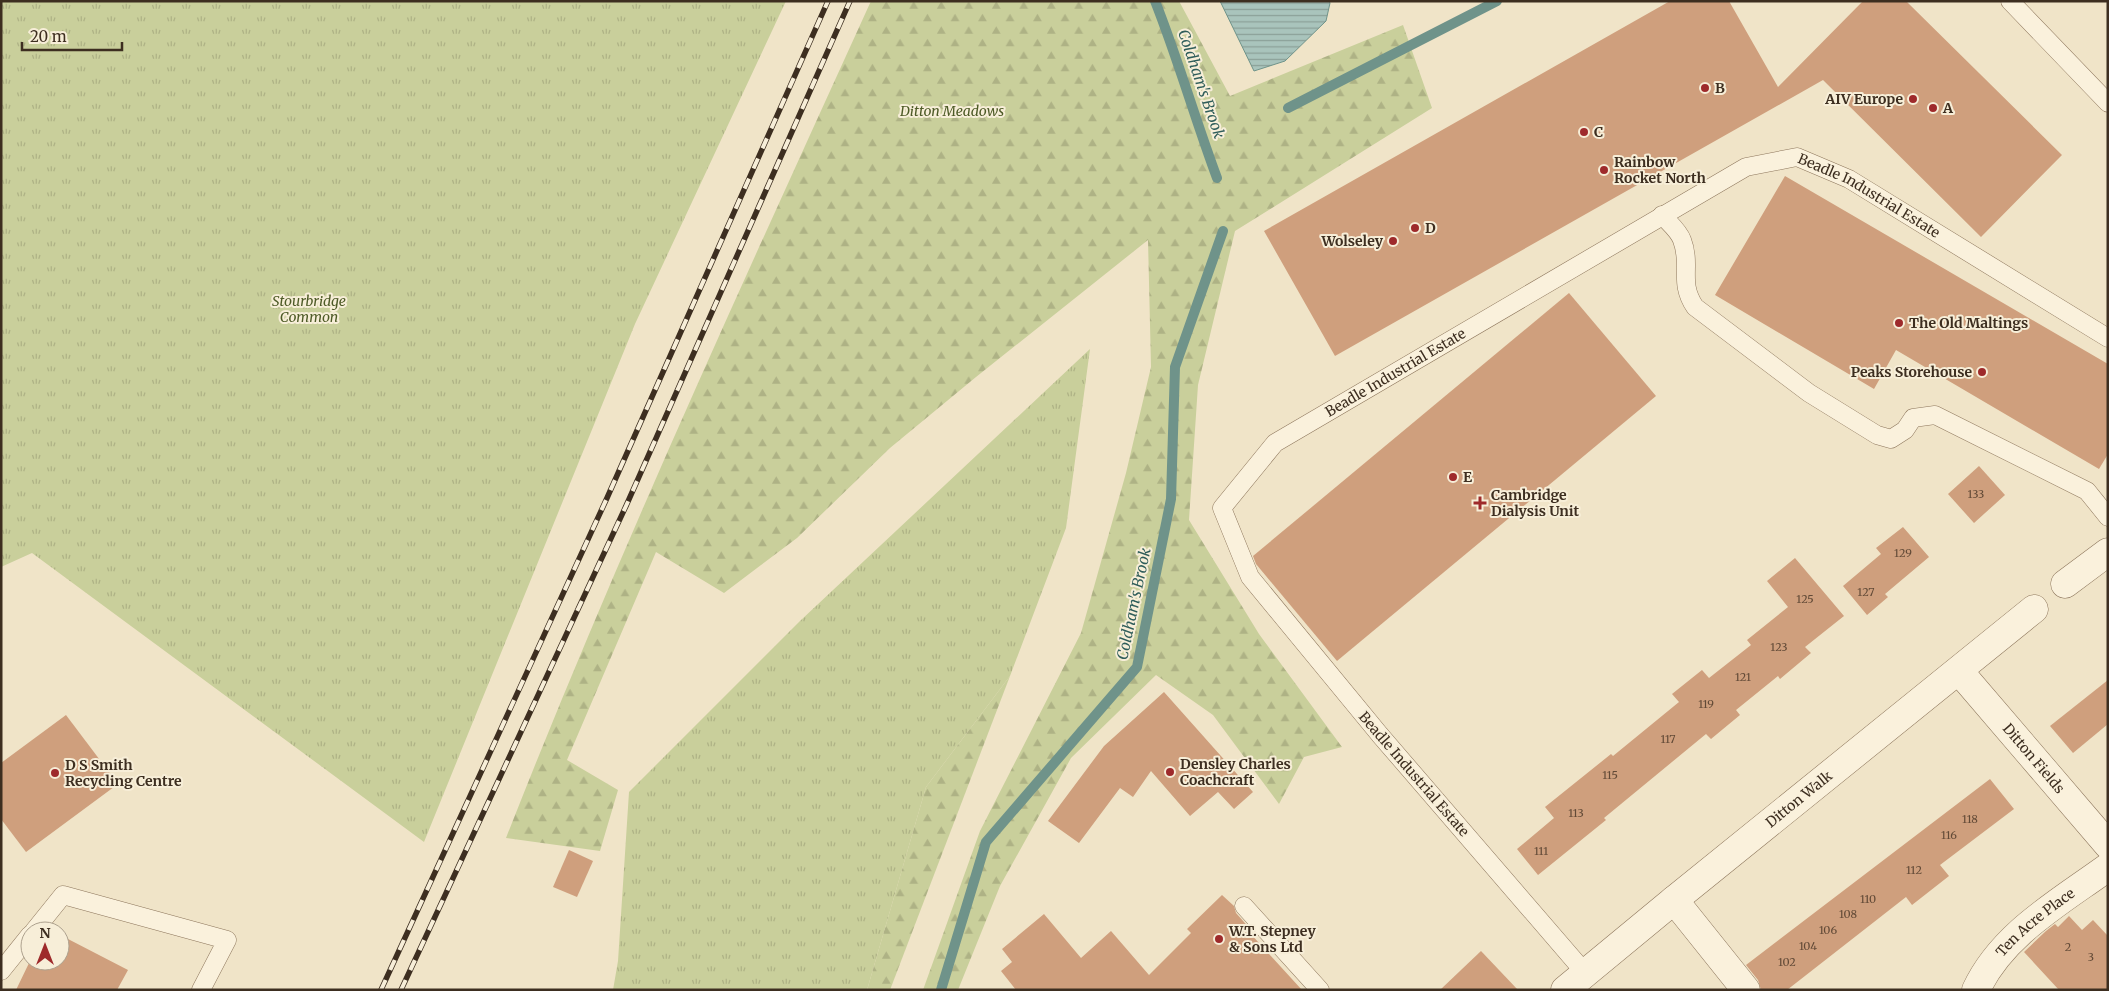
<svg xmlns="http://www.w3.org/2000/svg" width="2109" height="991" font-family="Merriweather,serif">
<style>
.grass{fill:url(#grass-tufts)}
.forest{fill:url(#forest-firs)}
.water{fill:url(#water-rules);stroke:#6f938a}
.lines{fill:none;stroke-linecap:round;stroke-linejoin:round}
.stream{stroke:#6f938a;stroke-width:10}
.building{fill:#cf9f7d}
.service-casing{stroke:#8d765c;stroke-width:19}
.minor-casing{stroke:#8d765c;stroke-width:29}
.service{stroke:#faf1dc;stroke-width:18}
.minor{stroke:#faf1dc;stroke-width:28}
.rail-casing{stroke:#3d2e20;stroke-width:5.5}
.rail{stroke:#f7eed8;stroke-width:4;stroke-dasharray:11;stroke-linecap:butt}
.poi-dot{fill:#9e2a2b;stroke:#f7eed8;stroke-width:2}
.labels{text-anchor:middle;stroke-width:4;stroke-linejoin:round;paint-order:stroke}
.number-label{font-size:11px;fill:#624a37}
.poi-label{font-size:14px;font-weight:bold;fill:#3d2e20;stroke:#f7eed8;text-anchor:start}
.park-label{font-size:14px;font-style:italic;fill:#4d5a26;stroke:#f7eed8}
.street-label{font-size:14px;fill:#3d2e20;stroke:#f7eed8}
.water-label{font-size:15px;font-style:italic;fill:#2f5d5a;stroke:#f7eed8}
</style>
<defs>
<pattern id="grass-tufts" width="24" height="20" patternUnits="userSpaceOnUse" patternTransform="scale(1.25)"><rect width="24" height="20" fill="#c9cf9b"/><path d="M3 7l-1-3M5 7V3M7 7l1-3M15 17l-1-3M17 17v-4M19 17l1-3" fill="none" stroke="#aeb285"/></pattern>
<pattern id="forest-firs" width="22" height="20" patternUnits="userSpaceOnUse" patternTransform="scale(1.25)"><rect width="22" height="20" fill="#c9cf9b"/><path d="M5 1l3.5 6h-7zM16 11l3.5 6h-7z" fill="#aeb285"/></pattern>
<pattern id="water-rules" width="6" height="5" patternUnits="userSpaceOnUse" patternTransform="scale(1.25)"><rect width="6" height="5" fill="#a9c4bc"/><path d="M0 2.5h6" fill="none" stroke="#8ba098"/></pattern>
</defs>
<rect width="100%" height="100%" fill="#f0e4c8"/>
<g class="grass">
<polygon points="1,1 786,1 635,324 424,842 32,553 1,567"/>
<polygon points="1090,349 1066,528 1010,676 926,787 867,990 613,990 618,961 629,792 800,621"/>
</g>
<g class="forest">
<path d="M871,1H1179L1230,96L1403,25L1432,108L1235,231L1198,385L1189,520L1259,634L1342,747L1304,757L1279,804L1213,715L1156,675L1071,758L1000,886L958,990H923L980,831L1081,633L1126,473L1151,367L1148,240L976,377L890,448L797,538L724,593L656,552L567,760L618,790L600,851L506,838C617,555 745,278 871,1Z"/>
<polygon points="1010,676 890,990 867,990 926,787"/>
</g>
<polygon class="water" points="1220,1 1329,1 1330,3 1326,21 1285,61 1254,71"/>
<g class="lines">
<g class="stream">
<path d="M1155,1C1178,59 1195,119 1217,178"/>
<polyline points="1288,108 1497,1"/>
<polyline points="941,990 986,842 1137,667 1171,499 1175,367 1223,231"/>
</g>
</g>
<g class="building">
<polygon points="1670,1 1729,1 1778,87 1863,1 1906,1 2062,155 1981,237 1823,80 1335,356 1264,231"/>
<polygon points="1785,176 2108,364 2108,454 2099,469 1896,350 1874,389 1715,295"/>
<polygon points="1569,293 1656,396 1337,661 1256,564 1253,556"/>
<polygon points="1979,466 2005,495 1974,523 1948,494"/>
<polygon points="1903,527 1929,557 1885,594 1888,597 1867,615 1843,586 1881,554 1876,548"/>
<polygon points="1795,558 1844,616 1805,647 1811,653 1780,679 1778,676 1736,710 1740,715 1711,739 1706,734 1604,818 1606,820 1538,875 1517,849 1554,818 1545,807 1611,754 1613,756 1679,702 1672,694 1702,670 1709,678 1751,645 1747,640 1788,607 1767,581"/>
<polygon points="2108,680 2108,724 2073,753 2050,726"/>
<polygon points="1164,692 1253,792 1234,809 1218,792 1190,816 1151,771 1133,797 1120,788 1079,843 1048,821 1104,746"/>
<polygon points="66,715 118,784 26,852 1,819 1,763"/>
<polygon points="1990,779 2014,809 1940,865 1949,876 1912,905 1906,897 1787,990 1761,990 1758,980 1746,965"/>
<polygon points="569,850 593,861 577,897 553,887"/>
<polygon points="1222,895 1234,906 1236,913 1251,930 1249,932 1302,990 1016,990 1001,971 1012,962 1002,949 1044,914 1081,958 1111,931 1149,975 1191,933 1187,929"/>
<polygon points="2069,916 2082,930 2093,920 2108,936 2108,990 2059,990 2024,952 2046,931 2055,924 2058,927"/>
<polygon points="68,939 128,970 117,990 16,990 30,961 60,961 60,954"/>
<polygon points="1481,951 1518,990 1440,990"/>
</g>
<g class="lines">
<g class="service-casing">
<g id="service">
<polyline points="2010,1 2108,103"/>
<path d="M1662,215C1669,223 1679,231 1682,240C1692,266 1678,282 1695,307L1809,393L1877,435L1891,439L1905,430L1913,418L1935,415L2087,491L2108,517"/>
<polyline points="1244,906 1320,990"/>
<polyline points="34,931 63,895 227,940 201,990"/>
<polyline points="1,971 30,935"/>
<path id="s1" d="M1586,974L1380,735L1250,577L1222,508L1275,443L1746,167L1797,157L1849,179L2108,338"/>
</g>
</g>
<g class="minor-casing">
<g id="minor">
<polyline points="2065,584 2108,552"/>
<path id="s2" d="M1959,671L2108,845"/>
<polyline points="1674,900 1746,990"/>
<path id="s3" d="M1565,990L1674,900L2034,609"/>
<path id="s4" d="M1976,990C2002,934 2060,902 2108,867"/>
</g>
</g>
<use href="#service" class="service"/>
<use href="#minor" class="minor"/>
<g class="rail-casing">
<g id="rail">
<polyline points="381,990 607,498 828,1"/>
<polyline points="401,990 626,506 850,1"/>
</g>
</g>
<use href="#rail" class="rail"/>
</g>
<g class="poi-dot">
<circle cx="1705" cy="88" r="5"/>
<circle cx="1913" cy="99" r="5"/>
<circle cx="1933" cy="108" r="5"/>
<circle cx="1584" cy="132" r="5"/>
<circle cx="1604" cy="170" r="5"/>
<circle cx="1415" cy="228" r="5"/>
<circle cx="1393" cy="241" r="5"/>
<circle cx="1899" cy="323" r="5"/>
<circle cx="1982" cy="372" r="5"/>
<circle cx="1453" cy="477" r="5"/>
<path d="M1477.5 495.5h5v5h5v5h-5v5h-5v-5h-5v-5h5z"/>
<circle cx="1170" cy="772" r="5"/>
<circle cx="55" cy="773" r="5"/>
<circle cx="1219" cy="939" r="5"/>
</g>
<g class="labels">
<g class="number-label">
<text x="1976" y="498">133</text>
<text x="1903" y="557">129</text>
<text x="1866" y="596">127</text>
<text x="1805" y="603">125</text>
<text x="1779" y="651">123</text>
<text x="1743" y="681">121</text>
<text x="1706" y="708">119</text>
<text x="1668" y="743">117</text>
<text x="1610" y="779">115</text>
<text x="1576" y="817">113</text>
<text x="1970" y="823">118</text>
<text x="1949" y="839">116</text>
<text x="1541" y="855">111</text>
<text x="1914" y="874">112</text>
<text x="1868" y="903">110</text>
<text x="1848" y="918">108</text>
<text x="1828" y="934">106</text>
<text x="1808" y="950">104</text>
<text x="2068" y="951">2</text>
<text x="2091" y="961">3</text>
<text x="1787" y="966">102</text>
</g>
<g class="poi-label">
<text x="1715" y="93">B</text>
<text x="1903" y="104" text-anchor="end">AIV Europe</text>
<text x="1943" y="113">A</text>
<text x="1594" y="137">C</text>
<text x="1614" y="167">Rainbow<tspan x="1614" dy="16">Rocket North</tspan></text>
<text x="1425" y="233">D</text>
<text x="1383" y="246" text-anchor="end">Wolseley</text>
<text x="1909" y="328">The Old Maltings</text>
<text x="1972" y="377" text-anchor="end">Peaks Storehouse</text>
<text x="1463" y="482">E</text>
<text x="1491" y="500">Cambridge<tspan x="1491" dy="16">Dialysis Unit</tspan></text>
<text x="1180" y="769">Densley Charles<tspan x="1180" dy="16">Coachcraft</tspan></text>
<text x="65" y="770">D S Smith<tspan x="65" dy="16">Recycling Centre</tspan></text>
<text x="1229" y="936">W.T. Stepney<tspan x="1229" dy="16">&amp; Sons Ltd</tspan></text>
</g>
<g class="park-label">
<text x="952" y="116">Ditton Meadows</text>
<text x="309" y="306">Stourbridge<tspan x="309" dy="16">Common</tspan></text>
</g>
<g class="street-label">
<text dy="5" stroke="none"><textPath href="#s1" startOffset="1358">Beadle Industrial Estate</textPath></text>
<text dy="5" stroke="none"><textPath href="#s1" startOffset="818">Beadle Industrial Estate</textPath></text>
<text dy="5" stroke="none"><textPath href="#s2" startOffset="115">Ditton Fields</textPath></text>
<text transform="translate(1414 774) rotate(49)" y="5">Beadle Industrial Estate</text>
<text dy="5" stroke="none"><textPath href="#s3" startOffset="302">Ditton Walk</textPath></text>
<text dy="5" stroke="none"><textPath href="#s4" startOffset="91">Ten Acre Place</textPath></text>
</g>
<g class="water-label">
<text transform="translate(1201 84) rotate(71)" y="5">Coldham's Brook</text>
<text transform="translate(1134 604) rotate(-78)" y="5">Coldham's Brook</text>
</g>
</g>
<rect width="2109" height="991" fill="none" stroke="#3d2e20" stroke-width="5"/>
<g transform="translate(45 946)"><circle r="24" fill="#f7eed8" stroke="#ada18e"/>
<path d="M0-4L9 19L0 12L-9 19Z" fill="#9e2a2b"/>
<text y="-8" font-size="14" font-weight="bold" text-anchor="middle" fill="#3d2e20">N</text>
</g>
<path d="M22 42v8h100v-8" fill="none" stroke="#3d2e20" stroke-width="2.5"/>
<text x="30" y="42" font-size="15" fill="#3d2e20" stroke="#f7eed8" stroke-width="4" paint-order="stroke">20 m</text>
</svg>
